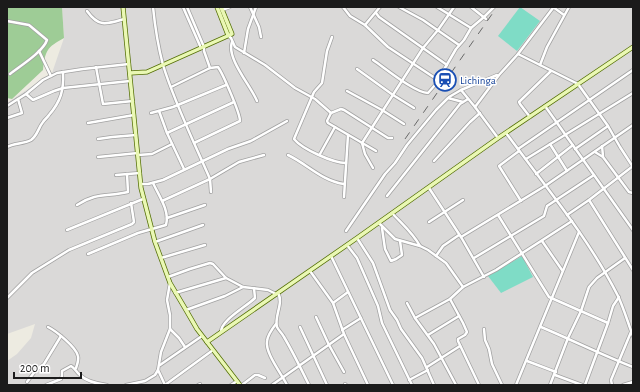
<svg xmlns="http://www.w3.org/2000/svg" width="640" height="392" font-family="'Alegreya Sans',sans-serif">
<style>
.residential{fill:#dad9d8}
.forest{fill:#9ecc96}
.pitch{fill:#7fdcc6}
.lines{fill:none;stroke-linecap:round;stroke-linejoin:round}
.street-casing{stroke:#a2a2a2;stroke-width:4}
.secondary-casing{stroke:#546f06;stroke-width:5}
.street{stroke:#fff;stroke-width:2.5}
.secondary{stroke:#eaf8b4;stroke-width:3.5}
.rail{stroke:#696969;stroke-width:1;stroke-dasharray:8 8;stroke-linecap:butt}
.labels{text-anchor:middle;stroke-width:3;stroke-linejoin:round;paint-order:stroke}
.transit-label{font-size:11px;fill:#164399;stroke:#fff;text-anchor:start}
</style>
<rect width="100%" height="100%" fill="#edebe1"/>
<polygon class="residential" points="62,7 633,7 633,385 7,385 7,361 17,354 31,338 35,324 7,334 7,103 52,73 64,38"/>
<path class="forest" d="M7,7H62L64,38C47,47 45,51 43,70L12,99L7,98Z"/>
<g class="pitch">
<polygon points="520,7 540,21 517,51 498,36"/>
<polygon points="522,256 533,277 501,293 488,276"/>
</g>
<g class="lines">
<g class="street-casing">
<g id="street">
<path d="M153,7C155,27 158,46 163,65C175,104 194,142 210,179L211,192"/>
<polyline points="183,7 201,48"/>
<polyline points="187,7 204,47 204,51 210,68"/>
<polyline points="250,7 259,27 261,37"/>
<polyline points="343,7 350,16 365,25 388,47 438,80"/>
<polyline points="399,7 423,20 459,45"/>
<polyline points="437,7 471,28"/>
<polyline points="471,7 486,19"/>
<polyline points="553,7 564,15"/>
<polyline points="222,10 230,7"/>
<path d="M87,11C99,28 107,24 124,19"/>
<polyline points="376,13 379,17 447,65"/>
<path d="M7,21L29,25L47,40C43,52 20,66 10,74"/>
<polyline points="365,25 380,7"/>
<polyline points="228,35 231,38 235,47 265,65 295,88 315,99 331,113 341,109 344,110 388,138 392,138"/>
<path d="M332,37L327,51L322,83L314,92L294,139C302,149 333,163 346,163"/>
<path d="M232,42C226,58 251,86 257,101"/>
<polyline points="39,51 51,76"/>
<polyline points="244,53 248,29 256,7"/>
<polyline points="518,54 578,84 608,126 620,147 633,167"/>
<path d="M373,60C385,68 415,93 428,93L435,85L456,49L464,40L471,28L484,17L494,7"/>
<polyline points="540,65 547,47 569,7"/>
<polyline points="96,67 103,104 133,101"/>
<polyline points="357,69 393,95 414,108"/>
<path d="M171,87L210,68L218,67C223,74 240,113 240,121L194,143"/>
<polyline points="461,90 475,107"/>
<polyline points="347,91 382,110 404,124"/>
<polyline points="26,94 33,100 54,91 63,88 130,81"/>
<polyline points="449,97 461,90 497,75"/>
<polyline points="7,106 26,94 43,80 57,73 83,69 129,64"/>
<polyline points="545,106 633,230"/>
<polyline points="159,111 167,133 184,169"/>
<polyline points="151,113 173,107 226,85"/>
<polyline points="331,113 327,121 328,123 376,151"/>
<polyline points="530,117 520,104 519,102 551,71"/>
<polyline points="7,118 22,113 18,99"/>
<polyline points="88,123 134,115"/>
<polyline points="167,133 234,102"/>
<path d="M506,133C545,186 588,237 618,296C624,309 628,323 633,336"/>
<polyline points="498,138 475,107 499,75 518,54 553,8 552,7"/>
<polyline points="98,139 112,137 136,135"/>
<polyline points="550,144 567,171"/>
<polyline points="602,146 603,156"/>
<path d="M7,147C14,143 24,144 31,140C38,135 38,128 43,122C45,119 47,118 49,115C61,101 64,90 63,72"/>
<polyline points="518,149 633,70"/>
<polyline points="575,149 608,126"/>
<polyline points="519,151 499,166 521,201"/>
<polyline points="595,152 603,157 629,192 633,193"/>
<polyline points="320,154 335,127"/>
<polyline points="138,155 152,154 172,144"/>
<path d="M288,155C307,164 322,181 344,184"/>
<polyline points="98,157 138,153"/>
<polyline points="526,159 633,93"/>
<polyline points="434,161 470,122 480,113"/>
<polyline points="373,168 365,154 362,143 423,48 438,30 454,7"/>
<polyline points="536,174 573,145"/>
<polyline points="116,175 140,173"/>
<polyline points="141,184 148,184 163,180 228,149 251,141 287,121"/>
<polyline points="429,188 461,237 484,277"/>
<polyline points="387,196 460,104 468,99"/>
<polyline points="344,197 348,135"/>
<polyline points="589,200 633,270"/>
<polyline points="162,201 210,179 239,162 264,155"/>
<path d="M77,205C97,192 107,197 128,192L127,174"/>
<path d="M392,213C402,224 413,233 420,246"/>
<polyline points="498,215 549,297 608,323"/>
<polyline points="567,215 589,200 633,166"/>
<polyline points="167,218 205,205"/>
<polyline points="429,222 463,200"/>
<polyline points="379,223 395,239 420,246 428,250 446,263 463,287"/>
<polyline points="382,228 385,249 391,261 396,259 402,255 400,241"/>
<polyline points="67,230 143,199"/>
<polyline points="346,231 385,174 395,163 407,145 436,110 448,98 463,102"/>
<polyline points="461,237 545,186 633,125"/>
<polyline points="357,238 373,263 390,310 397,320 401,329 422,358 434,385"/>
<polyline points="542,241 562,270"/>
<polyline points="155,242 203,225"/>
<polyline points="347,245 357,258 378,306 382,323 412,385"/>
<path d="M88,254L138,233L166,225C170,211 159,196 153,183"/>
<polyline points="331,256 393,385"/>
<polyline points="436,256 443,246 459,235"/>
<polyline points="161,258 205,245"/>
<polyline points="474,258 544,216 547,206 594,175"/>
<polyline points="310,271 333,303 344,334 368,385"/>
<polyline points="168,277 190,269 210,263 213,264 226,278 243,287 268,290 276,294"/>
<polyline points="175,293 226,278"/>
<path d="M278,293C284,303 274,316 277,327C279,331 282,333 284,337C293,352 301,369 309,385"/>
<polyline points="7,298 32,273 69,250 132,224 134,222 131,203"/>
<polyline points="450,299 463,323 467,332 465,335 458,339 458,341 479,385"/>
<polyline points="333,303 348,292"/>
<polyline points="407,303 415,318 434,344 456,385"/>
<polyline points="186,310 225,296 243,287"/>
<polyline points="316,317 329,345 344,372"/>
<polyline points="415,318 450,299 463,287 496,270 572,221"/>
<path d="M276,324C272,329 268,334 267,341C265,353 281,373 287,385"/>
<path d="M48,327C56,331 76,347 78,356C79,360 77,365 76,368"/>
<polyline points="300,327 327,385"/>
<path d="M541,327C572,340 602,355 633,367"/>
<polyline points="170,329 179,338 185,347"/>
<polyline points="484,329 485,340 489,349 492,364 502,385"/>
<polyline points="342,330 361,318"/>
<path d="M221,332C221,320 246,307 255,298L254,288"/>
<polyline points="428,335 459,316"/>
<polyline points="527,361 556,372"/>
<polyline points="160,365 202,336"/>
<polyline points="427,367 460,346"/>
<polyline points="158,370 165,385"/>
<polyline points="555,375 582,385"/>
<polyline points="409,380 428,370"/>
<polyline points="27,382 36,370 44,364 61,336"/>
<polyline points="345,384 346,385"/>
<path d="M46,385L61,379L62,376V371L71,366C76,369 76,372 80,375C86,381 99,384 107,385"/>
<polyline points="126,385 145,381 155,375 158,370 161,352 170,329 170,315 167,300 170,283"/>
<polyline points="165,385 213,350"/>
<polyline points="198,385 200,384"/>
<polyline points="231,385 237,381"/>
<polyline points="242,385 255,375 258,375 265,378"/>
<polyline points="272,385 344,334"/>
<polyline points="516,385 579,232"/>
<polyline points="550,385 568,338 581,311 589,287 597,278 625,258"/>
<polyline points="585,385 608,323 613,306 619,297"/>
<polyline points="612,385 611,380 631,332"/>
<polyline points="623,385 633,382"/>
</g>
</g>
<g class="secondary-casing">
<g id="secondary">
<polyline points="123,7 141,188 155,242 170,283 186,310 197,329 240,385"/>
<polyline points="217,7 228,35"/>
<polyline points="130,73 147,72 232,34 221,7"/>
<polyline points="207,342 357,238 498,138 633,47"/>
</g>
</g>
<use href="#street" class="street"/>
<use href="#secondary" class="secondary"/>
<polyline class="rail" points="405,139 497,7"/>
</g>
<defs>
<g id="station-ring" transform="scale(1.15)"><circle r="9.5" fill="#fff" stroke="#1a4fb4" stroke-width="1.5"/><path d="M-3-6H3Q5-6 5-4V2Q5 4 3 4L4.5 6H3L1.5 4h-3L-3 6H-4.5L-3 4Q-5 4-5 2V-4Q-5-6-3-6ZM-3.5-4v3h7v-3ZM-3.5 1v1.5H-2V1ZM2 1v1.5H3.5V1Z" fill="#1a4fb4"/></g>
</defs>
<g fill-rule="evenodd">
<use href="#station-ring" x="445" y="80"/>
</g>
<g class="labels">
<g class="transit-label">
<text x="460" y="84">Lichinga</text>
</g>
</g>
<rect width="640" height="392" fill="none" stroke="#1b1b1b" stroke-width="16"/>
<path d="M14 372v6h67v-6" fill="none" stroke="#1b1b1b" stroke-width="2"/>
<text x="20" y="372" font-size="12" fill="#1b1b1b" stroke="#ffffff" stroke-width="3" paint-order="stroke">200 m</text>
</svg>
